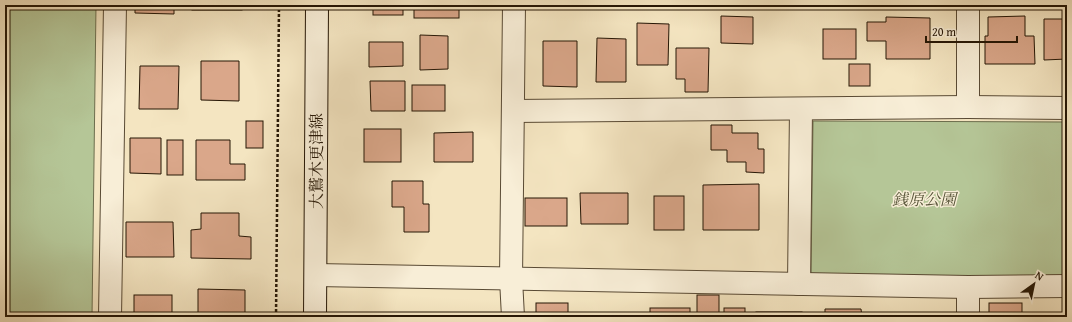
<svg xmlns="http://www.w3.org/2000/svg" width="1072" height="322" font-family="'Gentium Book Plus','Noto Serif JP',serif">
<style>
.green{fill:#b5c697;stroke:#6d6e4e}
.building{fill:#daa78a;stroke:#251605}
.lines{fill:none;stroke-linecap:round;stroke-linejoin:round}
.minor-casing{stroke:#594a34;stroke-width:24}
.secondary-casing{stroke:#251605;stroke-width:24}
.path{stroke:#251605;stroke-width:2.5;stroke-dasharray:3 2;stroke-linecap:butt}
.minor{stroke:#f8eed7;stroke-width:22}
.secondary{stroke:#f8eed7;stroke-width:22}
.labels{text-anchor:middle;stroke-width:3;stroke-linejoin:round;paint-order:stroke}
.street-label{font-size:16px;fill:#251605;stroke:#f8eed7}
.park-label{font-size:16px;font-style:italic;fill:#575438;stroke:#f8eed7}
</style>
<rect width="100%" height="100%" fill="#f4e5c1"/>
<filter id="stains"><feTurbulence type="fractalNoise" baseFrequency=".005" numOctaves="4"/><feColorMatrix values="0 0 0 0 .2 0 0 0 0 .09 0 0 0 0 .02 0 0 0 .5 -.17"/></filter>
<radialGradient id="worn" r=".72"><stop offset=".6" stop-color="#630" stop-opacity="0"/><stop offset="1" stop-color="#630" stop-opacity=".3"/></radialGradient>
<g class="green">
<polygon points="5,5 96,5 92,317 5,317"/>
<polygon points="813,121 1067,122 1067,279 811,276"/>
</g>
<g class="building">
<polygon points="135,5 174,5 174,14 135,13"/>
<rect x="192" y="5" width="50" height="5"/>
<rect x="373" y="5" width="30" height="10"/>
<rect x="414" y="5" width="45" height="13"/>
<polygon points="529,5 567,5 567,7 529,6"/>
<polygon points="721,16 753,17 753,44 721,43"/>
<polygon points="1025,16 1025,36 1034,36 1035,64 985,64 985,36 988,36 988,17"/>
<polygon points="886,17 930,18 930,59 886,59 886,41 867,41 867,22 886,22"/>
<polygon points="1044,19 1067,19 1067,59 1044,60"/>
<polygon points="637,23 669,24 668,65 637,65"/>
<rect x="823" y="29" width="33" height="30"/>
<polygon points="420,35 448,36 448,69 420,70"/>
<polygon points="597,38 626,39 626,82 596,82"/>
<polygon points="543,41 577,41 577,87 543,86"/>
<polygon points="369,42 403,42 403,66 369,67"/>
<polygon points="676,48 709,48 708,92 685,92 685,79 676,79"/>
<polygon points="201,61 239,61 239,101 201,100"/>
<rect x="849" y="64" width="21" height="22"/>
<polygon points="140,66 179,66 178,109 139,109"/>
<polygon points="370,81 405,81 405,111 371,111"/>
<rect x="412" y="85" width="33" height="26"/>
<rect x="246" y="121" width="17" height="27"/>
<polygon points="711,125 732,125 732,133 758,133 758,149 764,149 764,173 746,172 746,162 727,162 727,150 711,150"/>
<rect x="364" y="129" width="37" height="33"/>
<polygon points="473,132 473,162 434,162 434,133"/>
<polygon points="130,138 161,138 161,174 130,173"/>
<rect x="167" y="140" width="16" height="35"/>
<polygon points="196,140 230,140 230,164 245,164 245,180 196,180"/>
<polygon points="392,181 423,181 423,204 429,204 429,232 404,232 404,207 392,207"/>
<polygon points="759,184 759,230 703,230 703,185"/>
<polygon points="580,193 628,193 628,224 581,224"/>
<rect x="654" y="196" width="30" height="34"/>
<rect x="525" y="198" width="42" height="28"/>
<polygon points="201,213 239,213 239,236 251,237 251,259 191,258 191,230 201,229"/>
<polygon points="126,222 173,222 174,257 126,257"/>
<polygon points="198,289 245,290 245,317 198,317"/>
<rect x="134" y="295" width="38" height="22"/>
<rect x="697" y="295" width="22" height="22"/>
<rect x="536" y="303" width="32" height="14"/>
<rect x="989" y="303" width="33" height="14"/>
<rect x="650" y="308" width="40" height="9"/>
<rect x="724" y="308" width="21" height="9"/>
<polygon points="825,309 861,309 862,317 825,317"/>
<rect x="756" y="312" width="46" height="5"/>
<rect x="596" y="313" width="35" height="4"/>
<rect x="1032" y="314" width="35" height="3"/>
</g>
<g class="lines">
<g class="minor-casing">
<g id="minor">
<polyline points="968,107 968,5"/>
<polyline points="513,111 968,107 1067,108"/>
<polyline points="316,275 968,287 1067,286"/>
<polyline points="799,284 801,109"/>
<polyline points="968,287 968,317"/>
<polyline points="110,317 115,5"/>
<polyline points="513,317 511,279 514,5"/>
</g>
</g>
<g class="secondary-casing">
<polyline id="secondary" points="315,317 317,5"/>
</g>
<polyline class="path" points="276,317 279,5"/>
<use href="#minor" class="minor"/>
<use href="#secondary" class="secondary"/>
</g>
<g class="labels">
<g class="street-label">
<text transform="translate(316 161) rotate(-90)" y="6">大鷲木更津線</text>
</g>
<g class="park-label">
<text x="924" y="205">銭原公園</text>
</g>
</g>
<rect width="1072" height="322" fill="none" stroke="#f4e5c1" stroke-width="20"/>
<rect x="6" y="6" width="1060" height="310" fill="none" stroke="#251605" stroke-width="2"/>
<rect x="10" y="10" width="1052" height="302" fill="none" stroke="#251605"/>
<g transform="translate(1034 284) rotate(33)" stroke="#f8eed7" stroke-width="3" paint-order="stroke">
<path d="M0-3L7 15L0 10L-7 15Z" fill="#251605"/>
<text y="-6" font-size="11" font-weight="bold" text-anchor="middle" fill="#251605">N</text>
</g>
<path d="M926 36v6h91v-6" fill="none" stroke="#251605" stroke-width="2"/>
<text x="932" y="36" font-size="12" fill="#251605" stroke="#f8eed7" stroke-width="3" paint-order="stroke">20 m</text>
<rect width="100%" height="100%" filter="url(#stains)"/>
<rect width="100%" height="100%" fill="url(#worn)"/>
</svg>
